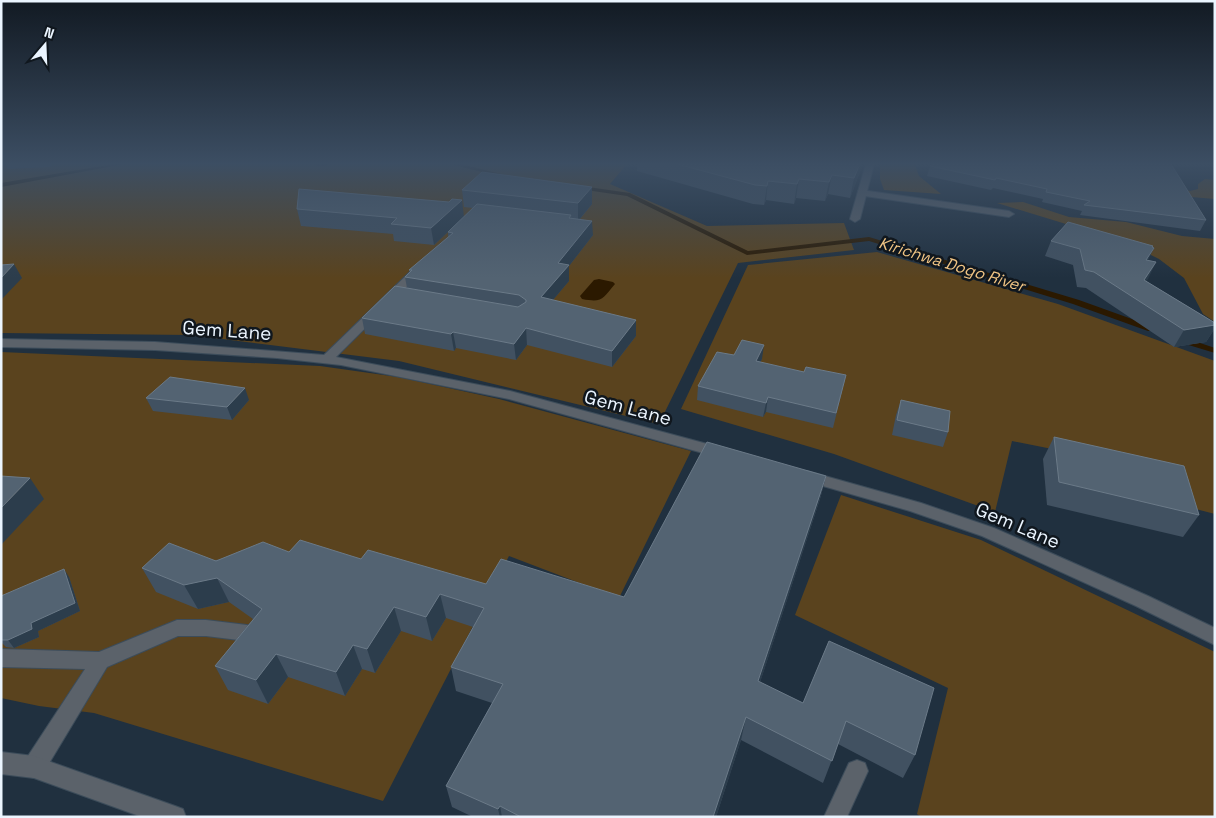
<svg xmlns="http://www.w3.org/2000/svg" width="1216" height="818" font-family="'Space Grotesk',sans-serif">
<style>
.green{fill:#5a431e}
.water{fill:#2b1900}
.lines{fill:none;stroke-linecap:round;stroke-linejoin:round}
.stream{fill:#2b1900;fill-rule:evenodd}
.service-casing{stroke:#3c4c5a;stroke-width:2}
.minor-casing{stroke:#3c4c5a;stroke-width:2}
.service{fill:#5b626a;fill-rule:evenodd}
.minor{fill:#5b626a;fill-rule:evenodd}
.wall{fill:#415161}
.shaded-wall{fill:#2c3d4c}
.building{fill:#536372;stroke:#6b7a88}
.labels{text-anchor:middle;stroke-width:5;stroke-linejoin:round;paint-order:stroke}
.far-water-label{font-size:16px;font-style:italic;fill:#f0c484;stroke:#10171e}
.street-label{font-size:19px;fill:#ebf5ff;stroke:#10171e}
</style>
<rect width="100%" height="100%" fill="#20303f"/>
<g class="green">
<polygon points="1,164 627,164 610,184 707,226 844,223 854,250 738,263 659,424 399,361 191,335 1,333"/>
<polygon points="880,164 917,164 915,165 919,176 941,194 884,190 880,179"/>
<polygon points="1131,171 1190,191 1198,189 1198,184 1205,179 1215,180 1215,199 1167,195"/>
<polygon points="1023,202 1069,217 1126,222 1182,236 1215,239 1215,322 1203,314 1184,278 1159,259 1125,242 997,203"/>
<polygon points="877,252 1058,304 1215,361 1215,514 1188,507 1177,474 1012,441 995,512 834,454 681,409 748,265"/>
<polygon points="1,352 320,366 398,377 499,399 691,451 619,598 509,556 383,801 94,713 39,706 1,698"/>
<polygon points="841,495 981,540 1215,652 1215,817 921,817 917,814 948,688 795,615"/>
</g>
<path class="water" d="M599,279L613,282L615,284C602,299 603,303 582,299L580,296L594,280Z"/>
<g class="lines">
<g class="stream">
<polygon points="114,164 124,164 1,187 1,183"/>
<polygon points="315,164 328,164 325,166 317,166"/>
<polygon points="454,164 461,164 517,178 514,180 454,165"/>
<polygon points="581,186 630,193 748,251 869,237 1079,300 1154,327 1155,329 1154,331 1148,331 1073,304 869,241 747,255 627,196 579,189 578,188"/>
<polygon points="1182,339 1188,339 1215,348 1215,353 1182,343 1181,341"/>
</g>
<g class="service-casing">
<g id="service">
<polygon points="861,190 1009,211 1014,214 1009,217 858,195 858,191"/>
<polygon points="177,620 206,620 255,626 262,628 264,634 262,640 255,642 206,636 178,636 107,667 42,775 34,778 26,775 23,767 26,759 85,669 1,667 1,649 99,652"/>
<polygon points="857,760 865,763 868,771 847,817 824,817 849,763"/>
</g>
</g>
<g class="minor-casing">
<g id="minor">
<polygon points="866,164 874,164 860,219 855,222 850,219"/>
<polygon points="419,266 423,267 424,269 423,271 336,357 510,391 726,449 728,453 726,457 721,458 509,399 341,365 277,358 155,350 1,347 1,339 155,342 324,355 415,267"/>
<polygon points="807,471 921,503 994,528 1148,596 1215,628 1215,645 1136,606 982,536 910,511 802,480 799,476 802,472"/>
<polygon points="1,752 34,756 175,806 183,809 186,817 142,817 34,778 1,774"/>
</g>
</g>
<use href="#service" class="service"/>
<use href="#minor" class="minor"/>
</g>
<g class="wall">
<polygon points="5,164 53,164 50,167 8,169"/>
<polygon points="637,164 863,164 850,198 828,194 825,201 796,198 794,204 766,200 764,205 753,204 637,171"/>
<polygon points="932,164 1206,220 1200,231 1080,215 1082,211 1042,202 1043,199 993,188 991,190 927,176 930,166"/>
<polygon points="462,190 592,204 580,219 593,235 569,266 569,281 553,300 636,336 612,367 527,345 516,360 456,348 454,351 365,334 362,318 407,288 405,277 410,272 409,270 448,237 448,232 473,208 464,207"/>
<polygon points="297,209 464,217 434,245 394,241 393,234 301,226"/>
<polygon points="1051,241 1152,247 1148,260 1156,262 1146,281 1215,323 1215,328 1206,342 1174,347 1086,288 1077,287 1073,265 1045,256"/>
<polygon points="734,355 762,359 760,362 804,372 846,375 833,428 766,412 763,417 697,400 698,386"/>
<polygon points="146,398 249,400 232,420 153,411"/>
<polygon points="901,400 948,432 943,447 892,435 896,415"/>
<polygon points="1054,437 1199,515 1183,537 1047,505 1043,459"/>
<polygon points="826,476 820,499 760,682 803,703 829,641 915,755 903,778 838,744 823,783 741,740 716,817 473,817 452,807 446,786 492,703 456,691 451,667 473,627 446,618 432,641 401,631 375,673 362,669 345,696 288,677 268,704 228,690 215,666 253,619 229,602 198,609 156,592 142,568 289,552 361,559 486,584 624,597"/>
<polygon points="69,577 80,611 38,631 39,637 14,648 6,647 1,642 1,640"/>
</g>
<g class="shaded-wall">
<polygon points="860,164 863,164 850,198 854,178"/>
<polygon points="832,175 828,194 825,201 829,182"/>
<polygon points="799,179 796,198 794,204 797,184"/>
<polygon points="768,181 766,200 764,205 767,186"/>
<polygon points="592,187 592,204 578,221 578,203"/>
<polygon points="462,200 464,217 434,245 431,228"/>
<polygon points="592,221 593,235 569,266 569,281 542,313 541,297 558,263"/>
<polygon points="1154,248 1146,264 1147,259"/>
<polygon points="1156,262 1148,279 1135,296 1144,280"/>
<polygon points="14,264 22,278 1,300 1,278"/>
<polygon points="636,320 636,336 612,367 612,351"/>
<polygon points="1215,325 1215,328 1206,342 1174,347 1184,330"/>
<polygon points="526,328 527,345 516,360 514,344"/>
<polygon points="453,332 456,348 454,351 451,334"/>
<polygon points="764,345 762,359 754,375 756,361"/>
<polygon points="245,388 249,400 232,420 227,407"/>
<polygon points="768,397 766,412 763,417 766,403"/>
<polygon points="826,476 820,499 753,704 758,681"/>
<polygon points="30,478 44,499 1,545 1,508"/>
<polygon points="64,569 69,577 80,611 38,631 39,637 14,648 8,640"/>
<polygon points="217,578 229,602 198,609 184,585"/>
<polygon points="440,594 446,618 432,641 426,617"/>
<polygon points="394,607 401,631 375,673 367,649"/>
<polygon points="353,645 362,669 345,696 336,672"/>
<polygon points="276,654 288,677 268,704 256,680"/>
<polygon points="746,717 741,740 716,817 713,817"/>
<polygon points="500,806 502,817 500,817 498,809"/>
</g>
<g class="building">
<polygon points="677,164 860,164 854,178 832,175 829,182 799,179 797,184 768,181 767,186 755,185"/>
<polygon points="932,164 1171,164 1206,220 1084,205 1090,201 1046,192 1047,189 996,178 995,180 930,166"/>
<polygon points="482,172 592,187 578,203 462,190"/>
<polygon points="299,189 449,202 452,199 462,200 431,228 391,224 397,218 297,209"/>
<polygon points="477,204 571,215 569,218 592,221 558,263 569,265 541,297 636,320 612,351 526,328 514,344 453,332 451,334 362,318 395,286 518,307 526,302 526,300 519,295 405,277 412,270 409,270 453,233 448,232"/>
<polygon points="1068,222 1153,246 1152,247 1154,248 1146,260 1156,262 1144,280 1215,323 1215,325 1184,330 1094,272 1085,270 1080,249 1051,241"/>
<polygon points="14,264 1,278 1,265"/>
<polygon points="742,340 764,345 756,361 804,372 806,367 846,375 836,413 768,397 766,403 698,386 717,352 734,355"/>
<polygon points="170,377 245,388 227,407 146,398"/>
<polygon points="901,400 950,411 948,432 897,420"/>
<polygon points="1054,437 1184,466 1199,515 1059,482"/>
<polygon points="707,442 826,476 758,681 803,703 829,641 934,688 915,755 846,721 832,761 746,717 713,817 521,817 500,806 498,809 446,786 503,684 451,667 484,608 440,594 426,617 394,607 367,649 353,645 336,672 276,654 256,680 215,666 262,609 217,578 184,585 142,568 169,543 216,561 263,542 289,552 300,540 361,559 368,550 486,584 501,559 624,597"/>
<polygon points="1,476 30,478 1,508"/>
<polygon points="64,569 75,603 31,623 32,629 8,640 1,640 1,596"/>
</g>
<linearGradient id="sky" x2="0" y2="1"><stop stop-color="#121a23"/><stop offset="0.59" stop-color="#3c4e63"/><stop offset="1" stop-color="#3c4e63" stop-opacity="0"/></linearGradient>
<rect width="1216" height="278" fill="url(#sky)"/>
<g class="labels">
<g class="far-water-label">
<text transform="translate(952 264) rotate(17)" y="6">Kirichwa Dogo River</text>
</g>
<g class="street-label">
<text transform="translate(227 330) rotate(4)" y="7">Gem Lane</text>
<text transform="translate(628 407) rotate(15)" y="7">Gem Lane</text>
<text transform="translate(1018 525) rotate(23)" y="7">Gem Lane</text>
</g>
</g>
<rect width="1216" height="818" fill="none" stroke="#ebf5ff" stroke-width="5"/>
<g transform="translate(45 45) rotate(19)" stroke="#10171e" stroke-width="4" paint-order="stroke">
<path d="M0-4L9 19L0 12L-9 19Z" fill="#ebf5ff"/>
<text y="-8" font-size="14" font-weight="bold" text-anchor="middle" fill="#ebf5ff">N</text>
</g>
</svg>
